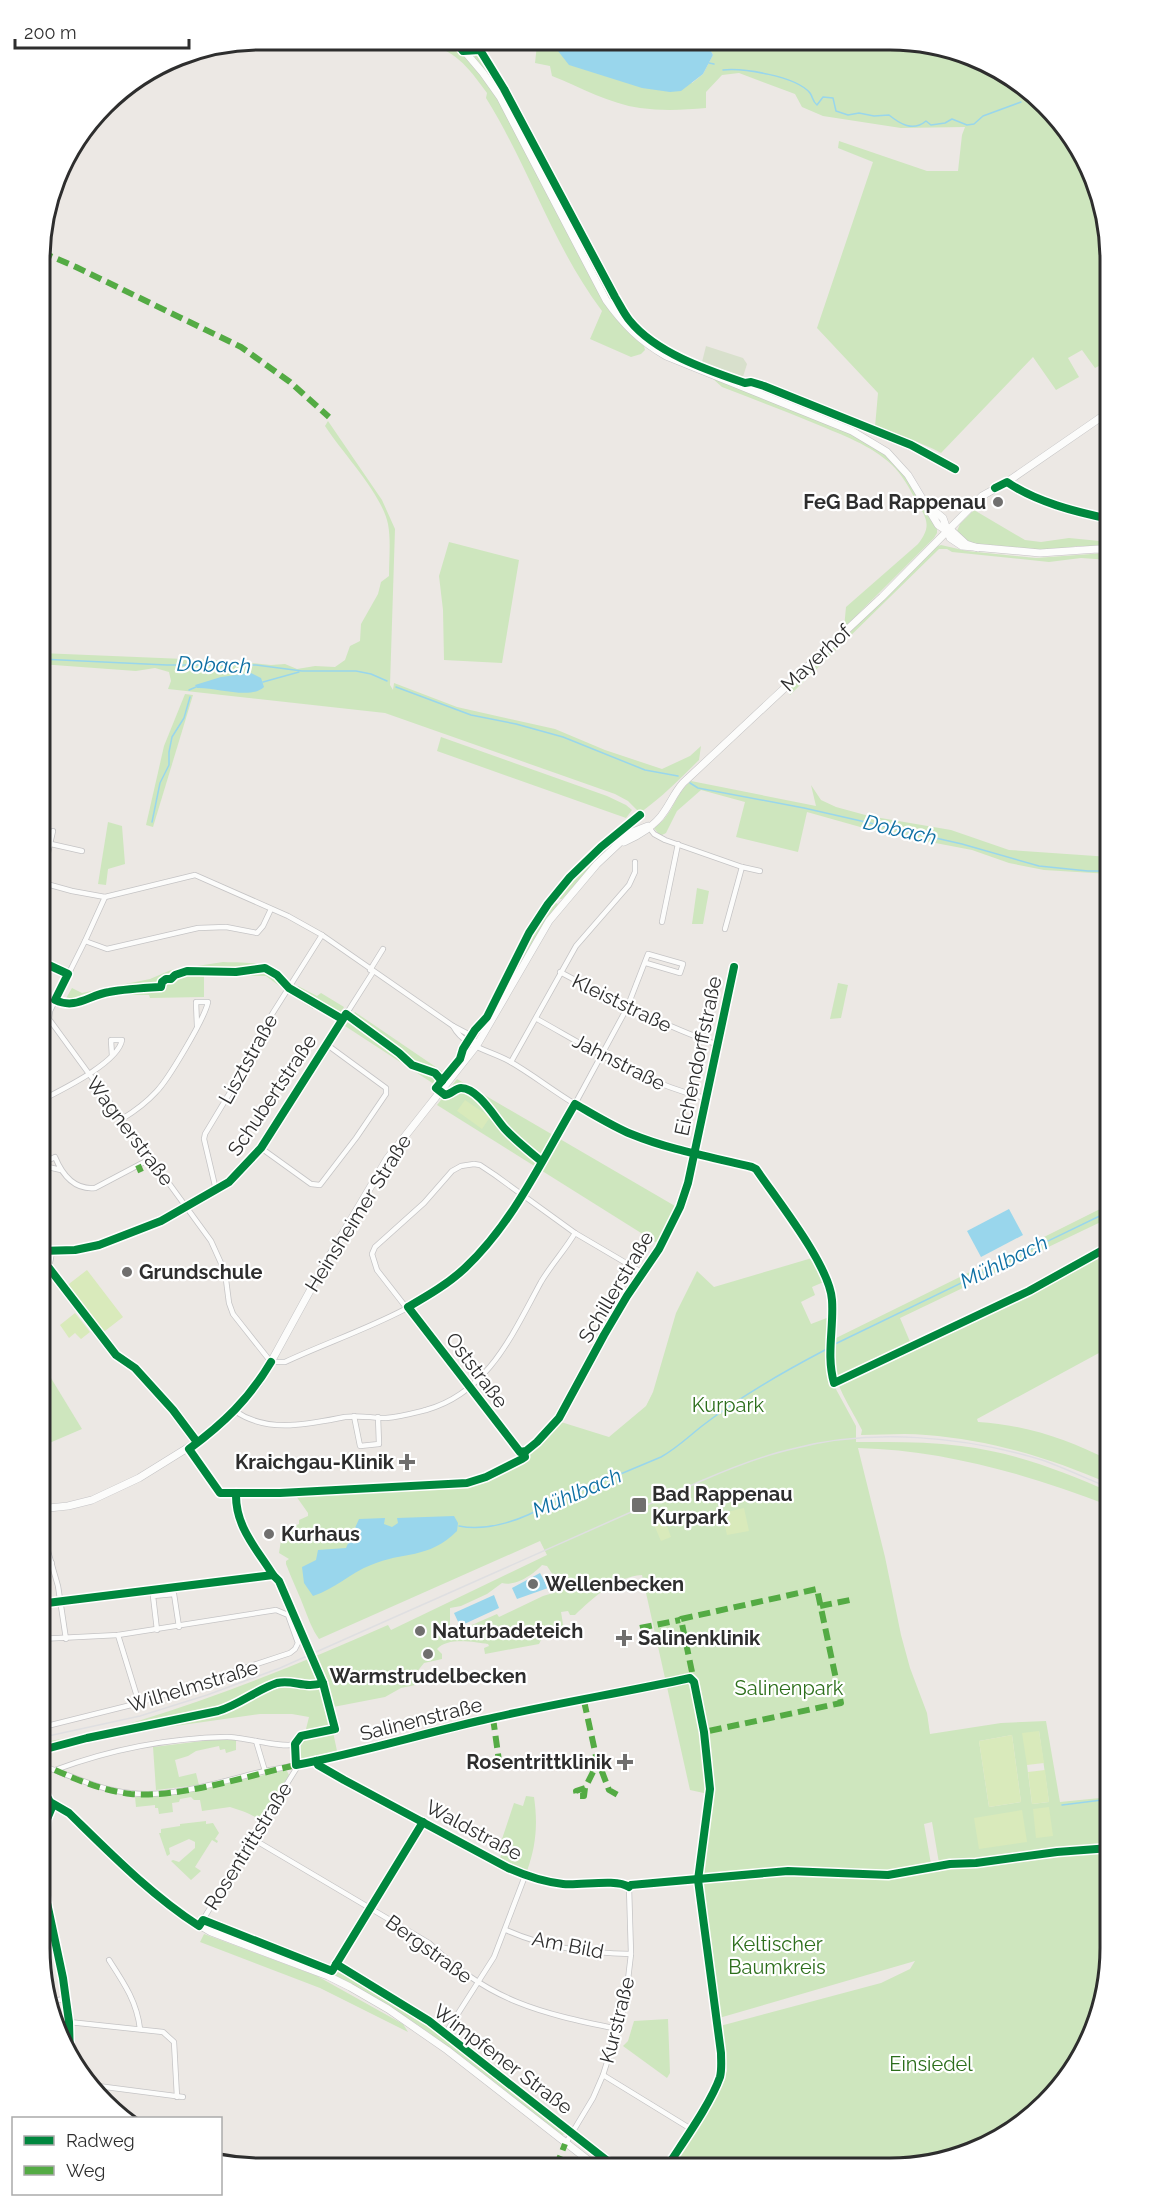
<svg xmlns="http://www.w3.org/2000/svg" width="1149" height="2207" font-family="Raleway,sans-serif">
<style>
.green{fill:#cee6be;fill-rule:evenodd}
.cemetery{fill:#d8e0cc}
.pitch{fill:#d9eabb}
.water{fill:#99d6ec}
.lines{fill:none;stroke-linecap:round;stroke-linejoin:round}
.stream{stroke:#99d6ec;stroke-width:1.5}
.street-casing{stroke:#c5c4c5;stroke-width:6}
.secondary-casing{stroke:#c5c4c5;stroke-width:8}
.street{stroke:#fcfcfb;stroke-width:4.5}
.secondary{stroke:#fcfcfb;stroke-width:7}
.rail{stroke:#dfdfe1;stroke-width:1.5}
.quiet{stroke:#54ab44;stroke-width:6;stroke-dasharray:12 6;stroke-linecap:butt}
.cycleway-casing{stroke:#fff;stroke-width:11}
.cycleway{stroke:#00873e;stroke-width:8}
.poi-dot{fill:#706f6e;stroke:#fff;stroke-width:2}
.labels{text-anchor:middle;stroke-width:4.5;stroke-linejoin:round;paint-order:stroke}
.poi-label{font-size:20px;font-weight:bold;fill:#2e2e2e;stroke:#fff;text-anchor:start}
.street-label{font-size:20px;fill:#2e2e2e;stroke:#fff}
.park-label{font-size:20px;fill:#2c6e1b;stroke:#fff}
.water-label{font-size:21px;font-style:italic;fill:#0d6fa3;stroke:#fff}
.rim{fill:none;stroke:#2e2e2e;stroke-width:3}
</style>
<rect width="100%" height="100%" fill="#ece8e4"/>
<g class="green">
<path d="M422,40H435L456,46L491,86L601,297C613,316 627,331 644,346L645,350L641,354L631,357L590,339L602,311C553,246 529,167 486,98L487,93C466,64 457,53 422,40Z"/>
<path d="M528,41H557L558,51L692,83L703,74L713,55L708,45L704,42L932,43L987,62L1035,93L1073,137L1098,189L1110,260V360L1095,368L1082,350L1068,358L1079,377L1056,390L1033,357L941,453C920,441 897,436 875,427L878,393L817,328L873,162L838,148L839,141L927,171H958L962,135L965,127L901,128L823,116L802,107L795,94L739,73L722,75L706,92V108C684,110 662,111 640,108C610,104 580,87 552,76L550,66L535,63L537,45Z"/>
<polygon points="480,54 509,101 612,299 621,314 652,342 650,344 626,322 607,296 563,210 474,59 475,55"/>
<path d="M712,378L859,437L880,450L900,468L937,527V533L934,538L844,628L846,607L918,544C933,525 926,518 915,499C909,487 902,475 892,465C871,445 842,435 816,424C785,411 753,399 722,387Z"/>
<path d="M328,421L382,500L395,529L390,685L393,690L394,683L457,707L555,729L605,750L662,769L690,756L701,746L699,760C680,779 662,797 640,813L628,801L615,794L385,713L168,689L171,681L169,672L155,668L136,671L40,664V653L233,661L271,665L285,664L297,669L315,666L335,667L345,660L350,646L360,641L361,624L378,594L381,582L389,576C389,559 391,540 388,524C381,492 343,454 325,426Z"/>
<polygon points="974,510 1025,540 1041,542 1069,538 1110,542 1110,547 1078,546 1045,551 980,545 966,541 957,531 960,524"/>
<polygon points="449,542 519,560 502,663 444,660 443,610 439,576"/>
<polygon points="941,545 967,551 1036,558 1106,553 1110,553 1110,560 1081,558 1049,562 952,552 947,549 939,549 790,695 788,689 936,547"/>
<polygon points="185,694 193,695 153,827 146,825 164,746"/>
<polygon points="441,737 607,796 626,805 632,810 626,818 437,751"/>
<path d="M691,781L816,806L811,785L821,800L836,807L869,816L951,830L1009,850L1110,857V874L1044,870L1009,863L972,850L878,832L807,812L798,852L736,837L745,802L701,790L677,811L666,833L660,836L654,828C673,816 674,795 691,781Z"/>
<polygon points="108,822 122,826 125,864 108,869 106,885 98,884"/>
<polygon points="615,838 618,839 618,843 580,879 562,899 558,899 556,897 573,877"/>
<polygon points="697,888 709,891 703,924 692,924"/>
<path d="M552,901L558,904L537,935L488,1022L482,1030L477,1033C479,1023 491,1015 495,1006C513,970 530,935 552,901Z"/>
<path d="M223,962C252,963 267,961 290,981L285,990L266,976L204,975V997L150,998L149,995H104L77,1008L61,1007L72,988L82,993L150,979L171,970Z"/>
<polygon points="838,983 848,985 841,1018 830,1019"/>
<polygon points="298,986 317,996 321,993 344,1007 337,1019 316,1006 313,1009 291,995"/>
<polygon points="355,1012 446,1074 437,1086 345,1026"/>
<polygon points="457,1079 675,1206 657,1243 437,1105"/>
<path d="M1110,1204V1218L1107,1219L900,1318L911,1344C979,1311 1046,1279 1110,1241V1347L977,1419L978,1422C1026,1425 1068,1439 1110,1461V1484C1050,1458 991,1440 926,1435C905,1433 882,1435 861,1435L862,1430C845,1396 830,1381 832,1340L972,1271L985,1269L1040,1243V1239Z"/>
<path d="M812,1258L823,1272L826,1281L812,1287L815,1295L801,1302L811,1324L832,1316L827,1354L831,1380L856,1426V1442C891,1442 926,1441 961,1446C1013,1452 1062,1471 1110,1492V1506C1030,1475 944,1450 858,1448L885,1557L901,1635L910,1668L927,1713L930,1734L1001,1723L1046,1721L1060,1802L1110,1797L1109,1962L1093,2032L1064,2082L1012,2131L960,2156L889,2168L673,2167L727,2071L720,2026L881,1983L910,1969L915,1961L719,2018L700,1877L713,1795L690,1790L642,1575C615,1577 594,1597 575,1615H570L568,1611L561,1612L564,1630L542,1638L539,1644L485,1654L484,1648L489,1646L488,1644C474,1642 447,1637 437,1649L442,1654V1659L424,1663L416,1673L424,1678L425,1683L401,1688L385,1697L328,1708L337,1751L301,1759L298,1746L305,1733L309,1717L292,1714H260L168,1727L95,1741L39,1755V1743C72,1737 106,1731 138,1721C224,1695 306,1661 388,1625L391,1630L547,1555L540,1541L319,1639C312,1629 309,1620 305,1610C299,1594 292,1580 286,1564V1561L289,1559L279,1553L281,1540L284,1538L285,1530L299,1524V1520L308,1516V1513L296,1496L430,1488L474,1479L534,1449L561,1422L609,1437L646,1406L653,1392L676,1313L697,1271L714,1287ZM542,1565L547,1566L563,1590L543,1596L499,1617L497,1614L458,1631L454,1630L452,1628L455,1627L450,1625V1608L461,1606L487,1594L502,1583C515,1587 534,1574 542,1565ZM1039,1731L1049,1802L1032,1804L1027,1765ZM1012,1735L1021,1802L989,1807L979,1741ZM932,1822L939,1863L931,1864L924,1824Z"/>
<polygon points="40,1360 82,1429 40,1447"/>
<polygon points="236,1739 236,1750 226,1753 225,1749 220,1750 219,1746 196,1751 188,1756 175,1760 179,1777 196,1773 199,1785 156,1790 153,1747 211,1740"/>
<path d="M281,1771H287L289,1775L260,1820C248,1812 239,1810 230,1807L202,1811L200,1800H194L191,1797L180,1799L179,1802L172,1803L173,1812L159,1814L158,1808H155V1805L136,1807L135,1797L198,1790Z"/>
<path d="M526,1796L534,1797C538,1824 536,1846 527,1871L500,1858L505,1844L501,1842L514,1803L523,1806Z"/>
<polygon points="206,1821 206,1824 213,1823 219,1833 215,1839 218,1841 217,1843 212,1840 195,1867 201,1871 191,1880 171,1861 173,1860 179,1862 195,1848 195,1842 189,1839 169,1848 170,1854 167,1856 159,1833 161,1833 161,1829 180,1826 180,1824"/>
<polygon points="204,1934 317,1976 403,2024 408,2032 320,1988 200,1942"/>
<path d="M336,1971L361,1983L410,2013L560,2127L565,2131V2134L562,2135C489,2079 419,2017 336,1977L334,1974Z"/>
<polygon points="668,2019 670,2073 667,2078 623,2046 628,2041 634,2021"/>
</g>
<polygon class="cemetery" points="706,346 743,358 747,364 742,380 701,366"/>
<g class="pitch">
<polygon points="465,1100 490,1117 482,1129 457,1111"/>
<polygon points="87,1270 123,1317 101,1334 65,1287"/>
<polygon points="75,1313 90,1332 81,1339 75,1333 69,1338 60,1325"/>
<polygon points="744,1508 749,1531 727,1535 722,1513"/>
<polygon points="663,1515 671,1537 661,1541 652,1520"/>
<polygon points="1039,1731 1044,1763 1027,1765 1022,1733"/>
<polygon points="1012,1735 1021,1802 989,1807 979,1741"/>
<polygon points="1045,1770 1049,1802 1032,1804 1028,1772"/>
<polygon points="1049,1807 1053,1836 1036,1838 1033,1809"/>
<polygon points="1022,1810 1027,1842 979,1849 974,1818"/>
</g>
<g class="water">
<polygon points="557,41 704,42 708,45 713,55 703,74 681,91 670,92 642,88 569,65 558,51"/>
<path d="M251,673L261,678L264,687C251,700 215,687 197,688L195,685L221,677Z"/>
<polygon points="1009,1209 1023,1235 981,1257 967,1231"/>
<path d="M454,1516L458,1523L457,1531C428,1560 403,1551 371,1565C350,1573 335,1589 313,1596L304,1583L302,1567L316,1560L318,1550L346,1548L359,1519L385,1518L384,1524L392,1527L398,1523L397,1518Z"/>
<polygon points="540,1573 548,1588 517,1599 512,1588"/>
<polygon points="494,1595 499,1608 460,1626 454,1613"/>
</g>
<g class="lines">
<g class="stream">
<polyline points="709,63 714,64"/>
<path d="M723,70C743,68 796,76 810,93C813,97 812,101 817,105L823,97L833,98L836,111L848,115L859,113L874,116L889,115C900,124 913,132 926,121L931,125L945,123L952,119L967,125L974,124L983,116L1021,102"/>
<polyline points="1031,101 1045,105"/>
<polyline points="40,659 167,665 256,665 302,671 356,671 371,674 387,681"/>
<polyline points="263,682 299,672"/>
<polyline points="396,687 471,715 516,724 563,737 645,770 678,776"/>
<polyline points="189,690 196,687"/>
<polyline points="690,783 698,788 804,808 962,844 1039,866 1088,871 1110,871"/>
<polyline points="152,822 160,783 169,765 169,752 172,737 184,718 190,697"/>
<polyline points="833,1345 1110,1211"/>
<path d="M459,1526C489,1532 524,1519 549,1504L661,1457C677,1448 688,1437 702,1426C739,1397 783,1372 825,1350"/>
<polyline points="228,1578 263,1574"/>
<polyline points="196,1582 225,1579"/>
<polyline points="97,1594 192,1582"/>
<polyline points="63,1598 92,1595"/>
<polyline points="1062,1805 1110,1799"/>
</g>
<g class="street-casing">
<g id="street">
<path d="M1007,482C1036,502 1076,512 1110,519"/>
<polyline points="648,826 654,834 665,840 742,867 760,871"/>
<polyline points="51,844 82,851"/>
<polyline points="40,873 44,870 53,831"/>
<polyline points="40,879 43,883 72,891 105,897 195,875 288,916 322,935 453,1026 472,1036 477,1044"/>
<path d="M105,897L85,941L50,1011L49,1019L211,1241L225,1272L229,1303L233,1314L271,1362H285C345,1334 416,1314 465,1268C487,1246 505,1221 521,1195"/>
<polyline points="662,922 678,844"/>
<polyline points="725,929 742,867"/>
<polyline points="85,941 107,949 198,928 226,927 257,933 263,926 271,909"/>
<polyline points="40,961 68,974"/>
<polyline points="370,970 383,949"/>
<path d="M560,972C612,1000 663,1025 718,1045"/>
<path d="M537,1019C591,1049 644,1083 705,1098"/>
<path d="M453,1026C464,1047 489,1050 509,1061C532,1074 553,1091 575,1104C613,1126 650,1142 693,1152"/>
<polyline points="511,1062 576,946 629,885 635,872 635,862"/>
<path d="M40,1101C61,1090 118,1063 122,1040H111L112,1056"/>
<polyline points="575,1104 627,1008 648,954 683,964 680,973 646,963"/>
<path d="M122,1119C135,1111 146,1103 156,1092C168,1080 205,1018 208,1002H196L197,1026"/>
<polyline points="261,1148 311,1184 320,1185 356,1138 386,1094 386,1088 326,1044"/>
<path d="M61,1170L48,1167L45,1162L55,1157C62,1174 74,1190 95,1188L150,1159"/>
<polyline points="216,1190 204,1139 205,1134 267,1031 269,1019 322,935"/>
<polyline points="40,1251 75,1250 99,1245 161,1221 229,1182 261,1148 373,972"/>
<path d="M643,1273L575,1233L495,1175L480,1165L474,1164L461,1166L452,1171L424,1203L375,1247L372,1254L377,1270L518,1451L520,1452L526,1451L559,1418L627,1296C653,1260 674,1225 688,1183L734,967"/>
<polyline points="40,1274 49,1268 52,1252"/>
<path d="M235,1411C268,1434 309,1424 345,1417C361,1415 371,1418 386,1418C399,1417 414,1413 426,1410C488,1393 513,1333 541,1282C551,1265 565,1250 575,1233"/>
<polyline points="354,1416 360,1446 379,1444 378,1417"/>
<polyline points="189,1449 220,1493"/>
<polyline points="39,1520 58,1586 66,1639"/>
<polyline points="39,1566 52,1563"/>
<polyline points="157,1630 153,1596 174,1594 179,1627"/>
<polyline points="118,1635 139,1703"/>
<polyline points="39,1728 139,1703 290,1653 295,1649 298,1643 288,1615 276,1610 118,1635 39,1639"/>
<polyline points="256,1741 265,1771"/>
<polyline points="316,1761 318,1765 344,1780 525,1876 565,1884 618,1883 629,1887 631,1954 625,2005 603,2075 593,2098 566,2143"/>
<path d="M43,1766C72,1776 99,1790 130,1793C175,1798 222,1781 265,1771C290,1766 316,1762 341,1756C411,1738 482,1715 554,1706"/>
<path d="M55,1770C109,1750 170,1738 227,1737C244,1737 285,1749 295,1744"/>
<path d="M253,1839L429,1943C489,2001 539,2013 618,2029"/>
<polyline points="203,1920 332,1971"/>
<polyline points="199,1926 296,1769 296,1765"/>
<path d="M506,1930C546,1948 588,1953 631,1954"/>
<path d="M109,1960C124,1983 137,2002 140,2029"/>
<polyline points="336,1964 429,2021 615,2167"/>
<polyline points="328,1976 423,1822"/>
<polyline points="48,2003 66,1998"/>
<polyline points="69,2022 163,2032 174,2042 177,2097"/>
<polyline points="445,2034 494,1957 525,1876"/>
<polyline points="603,2075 691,2129"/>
<polyline points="90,2085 183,2097"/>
<polyline points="667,2167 716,2085 720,2075 721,2053 698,1880 710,1797"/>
</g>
</g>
<g class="secondary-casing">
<g id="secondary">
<path d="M455,40L483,73L500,97L606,300C623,324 640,341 666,356L852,431L887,452L908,475L938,525L947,531H952L966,544L978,548"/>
<polyline points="930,507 943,518 950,538 962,546 1040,553 1098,549 1110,550"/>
<path d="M624,842C638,836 656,825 664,812C671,802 675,792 683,783L882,597L982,496L1007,482L1110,411"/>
<polyline points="39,1509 68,1506 92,1500 139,1478 197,1442 235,1411 246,1399 259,1383 271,1362 323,1267 387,1159 477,1045 549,921 597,864 630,833 648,826"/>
<polyline points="39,1774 43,1766 39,1759"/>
<polyline points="39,1782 50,1802 69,1813 157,1895 182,1915 211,1932 328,1976 350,1987 388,2009 447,2050 597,2167"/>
<polyline points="53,1805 47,1819 45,1836 43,1884 63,1978 69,2022 70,2058"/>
</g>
</g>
<use href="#street" class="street"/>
<use href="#secondary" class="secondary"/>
<path class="rail" d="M39,1738L140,1716L207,1695L280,1668L701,1481C731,1468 761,1456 792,1449C872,1428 963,1436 1042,1460C1065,1468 1087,1479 1110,1488"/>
<g class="quiet">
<polyline points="41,252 76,267 241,347 290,382 329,417"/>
<polyline points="138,1165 141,1172"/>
<polyline points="820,1606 855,1599"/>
<polyline points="640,1628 680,1620"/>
<polyline points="692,1672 681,1619 817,1589 841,1703 704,1732"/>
<polyline points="584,1701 596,1756 609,1790 618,1795"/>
<polyline points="493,1718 500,1768"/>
<path d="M55,1770C79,1781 105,1791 131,1794C181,1798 247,1776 296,1765V1760"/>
<polyline points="585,1788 584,1796 577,1796 576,1791 585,1788 593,1772 601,1770"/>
<polyline points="556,2167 565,2144"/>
</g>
<g class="cycleway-casing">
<g id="cycleway">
<path d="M445,40L457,43L463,51L480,50L504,89L615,297C620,305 624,314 630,321C656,353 707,370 745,383L751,382L764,386L911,445L955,469"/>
<path d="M995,488L1007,482C1036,502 1076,512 1110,519"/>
<path d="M40,961L68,974L55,1000C76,1010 89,995 109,992C126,989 144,988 161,987L162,982L166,979H171L175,975L187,971L236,972L265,968L277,975L289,988L342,1019"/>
<path d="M734,967L688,1183L680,1207L659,1249L627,1296L604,1335L559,1418L537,1442L526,1451L520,1452L408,1307C427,1296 448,1284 465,1268C513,1223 542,1160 575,1104C593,1114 612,1126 631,1134C670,1150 711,1157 752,1167L756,1169C777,1200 830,1266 832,1300C834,1328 826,1355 834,1383L1029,1291L1110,1246"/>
<path d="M541,1161C529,1151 516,1141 505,1129C495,1118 478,1088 461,1088C456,1088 451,1094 445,1095L436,1088L460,1059L463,1049L475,1030L487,1017L529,933L548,904L570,877L601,847L640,815"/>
<polyline points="40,1251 75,1250 99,1245 161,1221 229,1182 261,1148 346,1014 399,1053 412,1065 435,1073 442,1081"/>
<polyline points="49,1268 116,1355 135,1368 173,1410 197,1442"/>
<path d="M271,1362C249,1399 224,1423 189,1449L220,1493H280L467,1483L486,1477L522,1459L525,1457L524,1452"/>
<path d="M236,1493C235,1527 257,1549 273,1575L279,1581L323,1683L335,1729L301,1736L295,1744L296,1765C359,1753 421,1734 483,1720C552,1704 621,1693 690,1678L694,1682L704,1732L710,1789L698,1880L721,2053C721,2061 722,2069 720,2077C711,2103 683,2142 667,2167"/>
<polyline points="39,1604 273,1575"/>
<path d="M39,1755L42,1750L87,1738L218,1711C239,1705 256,1690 277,1683C293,1679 304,1689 323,1683"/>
<path d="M316,1761L318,1765L344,1780L508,1868C526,1876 543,1882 563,1884C580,1886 616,1878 629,1887L631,1885L788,1871L888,1875L950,1864L976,1863L1057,1852L1110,1848"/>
<path d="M39,1782L50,1802L69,1813C110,1853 151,1895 199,1926L203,1920L332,1971L423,1822"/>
<polyline points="53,1805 47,1819 45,1836 43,1884 63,1978 69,2022 70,2058"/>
<polyline points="336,1964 429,2021 615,2167"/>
</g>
</g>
<use href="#cycleway" class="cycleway"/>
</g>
<g class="poi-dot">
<circle cx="998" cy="502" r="6"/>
<circle cx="127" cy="1272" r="6"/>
<path d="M404 1453h6v6h6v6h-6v6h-6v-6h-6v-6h6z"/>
<rect x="631" y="1497" width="16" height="16" rx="3"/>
<circle cx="269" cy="1534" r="6"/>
<circle cx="533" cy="1584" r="6"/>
<circle cx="420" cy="1631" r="6"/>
<path d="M621 1629h6v6h6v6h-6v6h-6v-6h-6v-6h6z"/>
<circle cx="428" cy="1654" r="6"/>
<path d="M622 1753h6v6h6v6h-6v6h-6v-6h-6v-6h6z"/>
</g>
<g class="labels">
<g class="poi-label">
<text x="986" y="509" text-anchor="end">FeG Bad Rappenau</text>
<text x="139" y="1279">Grundschule</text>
<text x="394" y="1469" text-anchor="end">Kraichgau-Klinik</text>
<text x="652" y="1501">Bad Rappenau<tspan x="652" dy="23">Kurpark</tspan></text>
<text x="281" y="1541">Kurhaus</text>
<text x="545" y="1591">Wellenbecken</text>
<text x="432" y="1638">Naturbadeteich</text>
<text x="638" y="1645">Salinenklinik</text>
<text x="428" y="1683" text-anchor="middle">Warmstrudelbecken</text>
<text x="612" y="1769" text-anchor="end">Rosentrittklinik</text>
</g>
<g class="street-label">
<text transform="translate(816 658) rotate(-43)" y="7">Mayerhof</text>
<text transform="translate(622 1003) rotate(26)" y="7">Kleiststraße</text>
<text transform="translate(698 1056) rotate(-78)" y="7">Eichendorffstraße</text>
<text transform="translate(248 1059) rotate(-61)" y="7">Lisztstraße</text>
<text transform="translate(619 1062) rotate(27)" y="7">Jahnstraße</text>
<text transform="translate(272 1095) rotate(-56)" y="7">Schubertstraße</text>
<text transform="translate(130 1131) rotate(53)" y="7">Wagnerstraße</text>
<text transform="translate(358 1213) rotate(-58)" y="7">Heinsheimer Straße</text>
<text transform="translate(616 1287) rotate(-59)" y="7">Schillerstraße</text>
<text transform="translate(477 1370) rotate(53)" y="7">Oststraße</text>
<text transform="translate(193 1686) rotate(-17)" y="7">Wilhelmstraße</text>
<text transform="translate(421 1719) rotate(-14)" y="7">Salinenstraße</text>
<text transform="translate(474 1830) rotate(28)" y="7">Waldstraße</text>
<text transform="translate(248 1846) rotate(-58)" y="7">Rosentrittstraße</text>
<text transform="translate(568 1945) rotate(11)" y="7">Am Bild</text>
<text transform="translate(429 1949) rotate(36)" y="7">Bergstraße</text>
<text transform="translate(617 2020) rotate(-76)" y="7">Kurstraße</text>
<text transform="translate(503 2059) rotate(37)" y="7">Wimpfener Straße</text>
</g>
<g class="park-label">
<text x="728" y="1412">Kurpark</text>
<text x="789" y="1695">Salinenpark</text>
<text x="777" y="1951">Keltischer<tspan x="777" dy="23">Baumkreis</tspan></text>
<text x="931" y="2071">Einsiedel</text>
</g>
<g class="water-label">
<text transform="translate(214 665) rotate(2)" y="7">Dobach</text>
<text transform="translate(900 830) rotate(13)" y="7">Dobach</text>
<text transform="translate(1004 1262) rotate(-26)" y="7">Mühlbach</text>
<text transform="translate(577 1493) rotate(-23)" y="7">Mühlbach</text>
</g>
</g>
<path d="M0 0H1149V2207H0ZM260 50H890A210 210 0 0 1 1100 260V1948A210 210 0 0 1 890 2158H260A210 210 0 0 1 50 1948V260A210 210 0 0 1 260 50Z" fill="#fff" fill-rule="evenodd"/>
<path class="rim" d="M260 50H890A210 210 0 0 1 1100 260V1948A210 210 0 0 1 890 2158H260A210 210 0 0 1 50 1948V260A210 210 0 0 1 260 50Z"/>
<rect x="12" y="2117" width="210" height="78" fill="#ffffff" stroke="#ababab" stroke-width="1.5"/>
<rect x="24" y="2136" width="30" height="9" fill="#00873e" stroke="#ababab" stroke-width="1.5"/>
<text x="66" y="2147" font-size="18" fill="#2e2e2e">Radweg</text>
<rect x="24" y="2166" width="30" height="9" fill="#54ab44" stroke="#ababab" stroke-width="1.5"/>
<text x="66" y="2177" font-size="18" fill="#2e2e2e">Weg</text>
<path d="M15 39v9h174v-9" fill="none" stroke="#2e2e2e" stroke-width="3"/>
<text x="24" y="39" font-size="18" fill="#2e2e2e" stroke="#ffffff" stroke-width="4.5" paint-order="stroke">200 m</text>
</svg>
